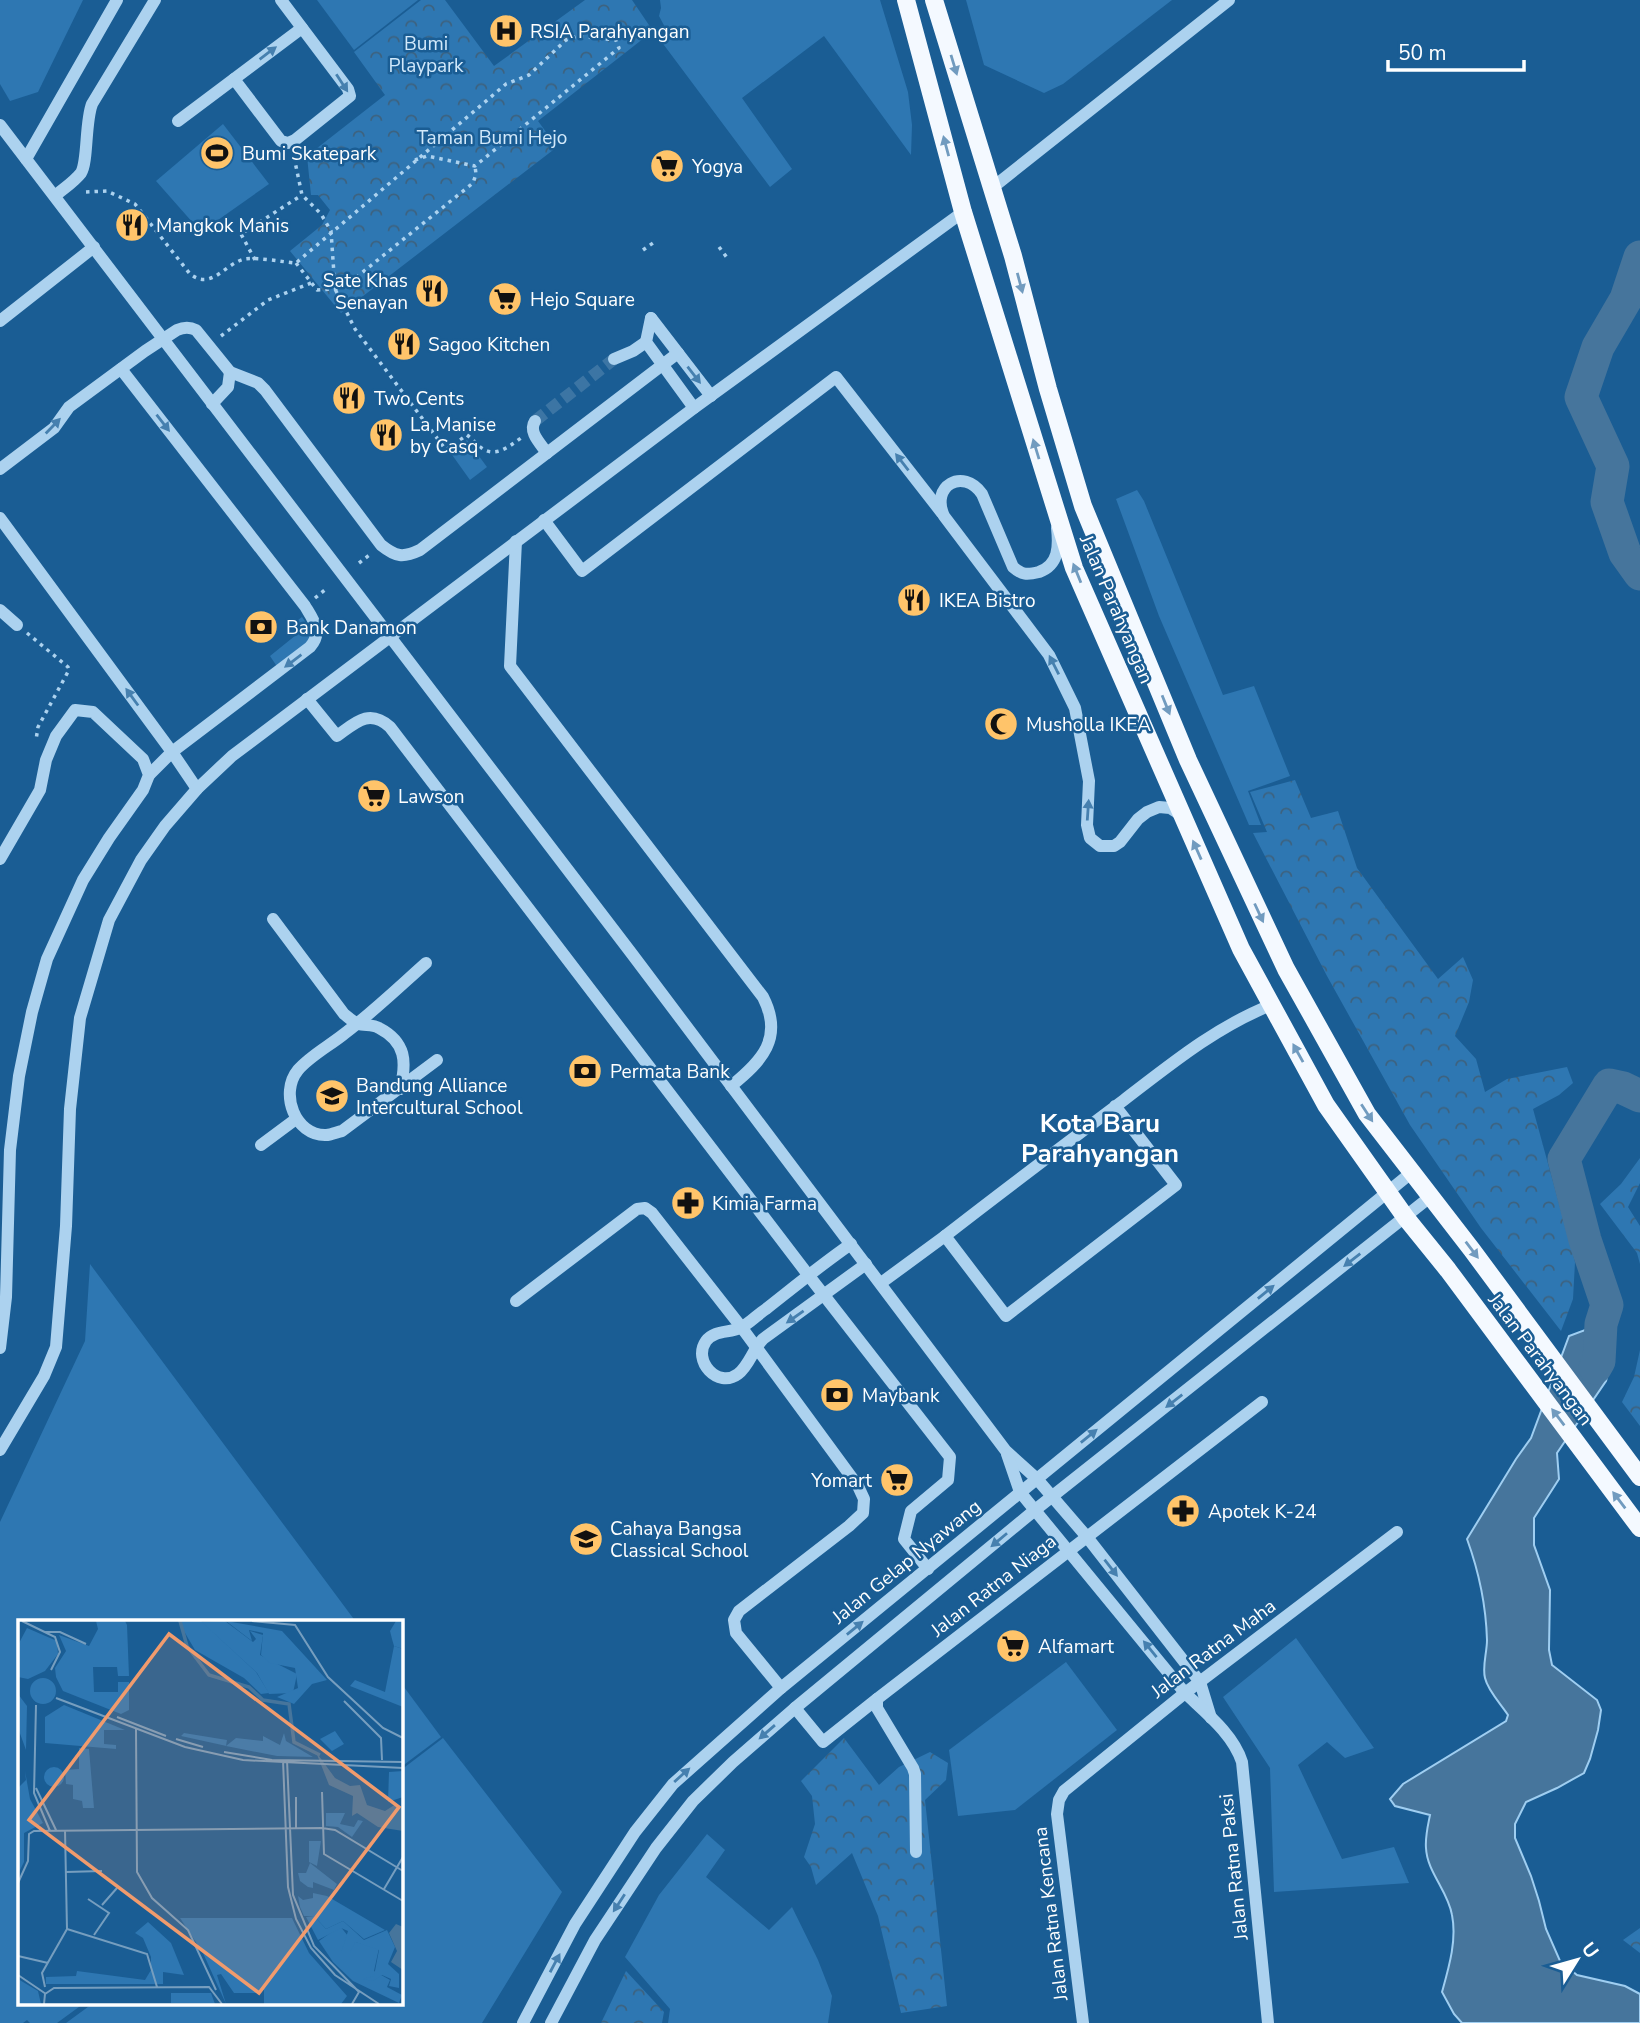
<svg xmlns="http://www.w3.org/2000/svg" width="1640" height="2023" font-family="'Nunito Sans',sans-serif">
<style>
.green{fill:#2e77b2}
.forest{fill:url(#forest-crowns)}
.water{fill:#46759c;stroke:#9fcef1;stroke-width:2}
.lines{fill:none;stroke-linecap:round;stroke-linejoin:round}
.river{stroke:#46759c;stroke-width:33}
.minor-tunnel{stroke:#3c75a4;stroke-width:12;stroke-dasharray:12 6;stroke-linecap:butt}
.path{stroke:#acd2ef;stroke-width:3.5;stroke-dasharray:3.5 5;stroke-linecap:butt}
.minor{stroke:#acd2ef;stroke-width:12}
.major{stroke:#f4f9ff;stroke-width:18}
.oneway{fill:#4680af}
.oneway2{fill:#719bbf}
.labels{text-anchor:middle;stroke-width:5;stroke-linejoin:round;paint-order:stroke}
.poi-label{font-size:19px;fill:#fff;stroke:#1a5d94;text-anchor:start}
.park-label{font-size:19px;fill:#d2e9fb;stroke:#1a5d94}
.street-label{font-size:19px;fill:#fff;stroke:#1a5d94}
.district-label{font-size:26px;font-weight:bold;fill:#fff;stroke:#1a5d94}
.inset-river{fill:none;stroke:#46759c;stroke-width:3.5}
.inset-road{fill:none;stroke:#769ebf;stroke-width:2}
.view{fill:#f19b6d;fill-opacity:0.15;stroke:#f19b6d;stroke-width:3.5}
.inset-edge{fill:none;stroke:#fff;stroke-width:3.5}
</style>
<defs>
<pattern id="forest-crowns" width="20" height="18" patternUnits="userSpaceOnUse" patternTransform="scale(1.75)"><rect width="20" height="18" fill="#2e77b2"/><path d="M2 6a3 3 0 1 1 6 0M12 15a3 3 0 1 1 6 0" fill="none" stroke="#3d627f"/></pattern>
</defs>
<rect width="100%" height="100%" fill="#1a5d94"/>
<g class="green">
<polygon points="0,0 83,0 38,92 10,101 0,84"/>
<polygon points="317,0 418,0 354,50"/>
<polygon points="660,0 880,0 908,92 912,125 911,155 824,36 742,98 792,169 770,187 658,37 667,31 659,16 661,8"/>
<polygon points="966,0 1172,0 1063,84 1044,93 984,65"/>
<polygon points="223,124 269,184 201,232 156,181"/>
<polygon points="467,440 487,467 470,480 450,452"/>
<polygon points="1137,490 1144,501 1223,695 1254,686 1290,776 1248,791 1261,825 1249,825 1159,616 1116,499"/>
<polygon points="302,617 311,630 312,638 278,668 270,656 296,635 290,626"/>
<polygon points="90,1264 356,1622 19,1622 19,2004 83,2004 57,2023 30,2023 27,2020 23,2023 0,2023 0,1522 85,1341"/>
<polygon points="1296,1638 1374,1748 1345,1758 1327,1742 1298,1765 1342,1859 1394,1847 1409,1883 1274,1892 1270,1768 1223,1697"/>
<polygon points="1066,1662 1117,1730 1015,1810 958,1816 949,1750"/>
<polygon points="401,1683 441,1737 401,1767"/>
<polygon points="443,1738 562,1892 482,2023 66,2023 92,2004 401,2004 401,1770"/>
<polygon points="707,1834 725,1850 706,1877 769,1930 792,1907 818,1960 832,1996 828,2023 668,2023 670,2009 625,1957 659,1895"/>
</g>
<g class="forest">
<polygon points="421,0 445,0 494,66 585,0 632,0 653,31 538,121 557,147 341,313 290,251 322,225 330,210 318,195 311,195 307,156 385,95 354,52"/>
<polygon points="1295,780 1311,818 1338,811 1357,868 1438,979 1463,957 1473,980 1469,1002 1455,1036 1476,1059 1485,1092 1507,1079 1567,1067 1573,1083 1559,1095 1533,1109 1575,1262 1573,1299 1561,1331 1481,1228 1410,1125 1327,976 1253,833 1267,832 1250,792"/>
<polygon points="1640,1158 1640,1183 1628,1207 1640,1226 1640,1264 1637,1253 1600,1204 1621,1184"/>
<polygon points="1640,1350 1640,1426 1622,1402 1634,1377"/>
<polygon points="844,1738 879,1785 899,1767 930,1752 948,1763 946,1780 925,1800 947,2006 901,2013 878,1916 852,1853 816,1885 811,1867 804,1857 815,1824 812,1796 801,1781"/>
<polygon points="1640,1928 1640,1953 1623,1940"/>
<polygon points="626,1971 664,2012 662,2023 601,2023"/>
</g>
<path class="water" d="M1601,1324L1615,1331V1346L1606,1381L1557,1453L1559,1479L1534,1518V1545L1550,1590L1549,1650L1552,1665L1597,1700L1601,1710L1598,1730L1590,1759L1584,1773L1557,1788L1526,1802L1515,1824V1838L1531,1876L1539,1901L1546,1929L1560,1961L1577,1975L1625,1986L1640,1994V2023H1462L1454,2014L1442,1992C1449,1967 1457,1940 1452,1915C1448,1891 1427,1872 1426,1848C1425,1837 1428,1825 1430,1815L1395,1806L1390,1799L1403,1784L1506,1721L1508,1715C1501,1704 1488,1691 1485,1678C1482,1666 1487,1653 1487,1640C1486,1605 1479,1572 1467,1539L1516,1459L1531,1438L1569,1336Z"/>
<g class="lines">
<g class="river">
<polyline points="1640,257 1626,299 1598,347 1581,397 1613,466 1607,502 1625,553 1640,574"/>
<polyline points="1595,1368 1599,1361 1601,1324 1607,1305 1585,1240 1564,1159 1609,1085 1623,1088 1640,1096"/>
</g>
<polyline class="minor-tunnel" points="535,421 614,359"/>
<g class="path">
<path d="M294,157L302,195L321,214L331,231L335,289L355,329L446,450L467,435C471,438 475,442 479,446C494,459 507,448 521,438"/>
<path d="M86,192L107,191L135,204L190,274C212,291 225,263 245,259C257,257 283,262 296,263L506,84L529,75L566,40L577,36L616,40L619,48L475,166L427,156L415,160"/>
<polyline points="719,247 728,259"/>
<polyline points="643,250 653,243"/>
<polyline points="255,260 241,234 302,195"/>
<polyline points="296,263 317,290 335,289 348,284 473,183 476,174 475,166"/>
<polyline points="221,336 268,300 311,283"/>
<polyline points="359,563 372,553"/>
<polyline points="315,598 326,589"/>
<polyline points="27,633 68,667 69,670 38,727 36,740"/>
</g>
<g class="minor">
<polyline points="234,79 281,141 288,143 295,140 350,96 348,89 281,0"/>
<polyline points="178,121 302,28"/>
<polyline points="0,125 632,954 1006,1451 1037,1479 1087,1537 1200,1682 1211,1718"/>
<polyline points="26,159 117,0"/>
<polyline points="992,188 1229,0"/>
<path d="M55,196C63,189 74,182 81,173C88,162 85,122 92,104L155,0"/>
<polyline points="651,318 646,342 694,408"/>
<polyline points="651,318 711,396"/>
<polyline points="0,321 94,247"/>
<polyline points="614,359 633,351 646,342"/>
<path d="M121,369L305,606C314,621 323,632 310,647L172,752L149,775"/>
<polyline points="212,404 228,387 230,372"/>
<path d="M535,421C528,432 540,443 547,453"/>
<path d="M0,469L54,428L69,407L145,351L177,330C184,327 190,327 196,330L230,372L258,383L265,390L381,545C396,557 403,558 420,550L678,353"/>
<polyline points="0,518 172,752 197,789"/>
<polyline points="544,520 582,571 836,377 942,513"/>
<path d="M1057,528C1059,546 1059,565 1039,572C1027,575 1022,575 1013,567L982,494C963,467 930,486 944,516L1049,655L1075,708L1089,781L1087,825L1090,838L1100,846H1114L1120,842L1138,819L1147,812L1159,807L1170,808L1181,815"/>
<path d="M516,541L510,666L763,997C784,1038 762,1061 731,1086"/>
<polyline points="0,610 17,625"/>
<path d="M307,699L337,736C355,723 369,708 390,727L809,1276L950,1457L948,1480L911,1511L904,1539L928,1569"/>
<polyline points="0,859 40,790 46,760 56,736 75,710 93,712 143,759 149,775 143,790 109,838 83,880 47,959 32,1012 19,1076 10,1150 6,1297 0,1348"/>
<path d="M273,919L344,1014C348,1017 353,1022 358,1024C365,1026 373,1024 379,1028C406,1042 407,1062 400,1089"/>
<path d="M426,963C399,987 373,1012 344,1034C329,1046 310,1056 298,1070C279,1093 295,1136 326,1135C331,1135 337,1132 342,1131L437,1060"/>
<path d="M1115,1106L1176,1185L1006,1316L945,1236C1004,1190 1064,1145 1124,1100C1171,1064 1216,1027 1271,1005"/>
<polyline points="261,1145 296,1119"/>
<path d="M851,1244C822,1264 794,1287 766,1309C758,1314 749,1324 740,1328C729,1333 714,1330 706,1341C692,1361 718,1389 738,1374C749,1366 753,1349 763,1339L866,1264"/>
<polyline points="881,1283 945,1236"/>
<polyline points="516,1301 637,1209 645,1208 652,1213 742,1328 858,1486 864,1499 863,1513 849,1526 739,1611 734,1620 736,1633 781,1688"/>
<polyline points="0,1450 44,1376 56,1347 66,1226 70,1109 80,1018 109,920 141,860 165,826 197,789 232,756 694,408 963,212"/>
<path d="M1007,1454L1020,1492L1185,1693C1206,1713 1233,1734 1242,1762L1268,2023"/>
<polyline points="795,1708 823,1742 877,1699"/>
<polyline points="916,1852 915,1774 913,1768 877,1708 877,1699 1262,1402"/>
<polyline points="523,2023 575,1924 635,1832 673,1784 781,1688 1411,1173"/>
<polyline points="551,2023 595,1940 656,1848 693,1801 733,1762 795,1708 1035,1510 1430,1197"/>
<polyline points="1083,2023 1057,1814 1059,1800 1064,1791 1185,1693 1397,1532"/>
</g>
<g class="major">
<polyline points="906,0 963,212 1074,568 1241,949 1326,1105 1406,1218 1448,1270 1640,1528"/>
<polyline points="934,0 1013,256 1048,389 1083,506 1188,760 1286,969 1367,1114 1472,1250 1640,1477"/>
</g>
</g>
<defs><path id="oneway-solid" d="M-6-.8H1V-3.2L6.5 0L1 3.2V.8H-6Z" transform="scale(1.75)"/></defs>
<g class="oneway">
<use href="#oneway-solid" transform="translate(268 53) rotate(-37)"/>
<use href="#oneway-solid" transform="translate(342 83) rotate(57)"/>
<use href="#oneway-solid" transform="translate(694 375) rotate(52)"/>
<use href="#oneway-solid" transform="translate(163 423) rotate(52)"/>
<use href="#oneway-solid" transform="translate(53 426) rotate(-46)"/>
<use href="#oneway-solid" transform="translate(902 462) rotate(-128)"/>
<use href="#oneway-solid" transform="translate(293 661) rotate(143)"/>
<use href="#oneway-solid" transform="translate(1054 665) rotate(-117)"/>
<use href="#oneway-solid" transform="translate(132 697) rotate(-126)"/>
<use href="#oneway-solid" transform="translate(1088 810) rotate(-86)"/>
<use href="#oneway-solid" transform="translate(1352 1260) rotate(142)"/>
<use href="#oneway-solid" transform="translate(1266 1292) rotate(-39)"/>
<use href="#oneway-solid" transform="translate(795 1317) rotate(145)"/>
<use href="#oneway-solid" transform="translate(1174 1401) rotate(142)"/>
<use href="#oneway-solid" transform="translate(1089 1436) rotate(-39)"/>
<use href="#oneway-solid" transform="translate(999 1540) rotate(140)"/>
<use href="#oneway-solid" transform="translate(1111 1568) rotate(52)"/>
<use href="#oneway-solid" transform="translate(855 1628) rotate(-39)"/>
<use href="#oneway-solid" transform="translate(1150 1649) rotate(-129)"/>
<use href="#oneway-solid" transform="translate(767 1732) rotate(139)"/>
<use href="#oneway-solid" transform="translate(682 1775) rotate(-42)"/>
<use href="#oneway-solid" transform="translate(619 1903) rotate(123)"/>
<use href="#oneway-solid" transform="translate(555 1963) rotate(-62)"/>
</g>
<g class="oneway2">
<use href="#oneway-solid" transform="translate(954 65) rotate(73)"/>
<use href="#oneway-solid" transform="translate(946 146) rotate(-105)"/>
<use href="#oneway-solid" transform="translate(1020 283) rotate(75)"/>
<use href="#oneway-solid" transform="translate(1036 449) rotate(-107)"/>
<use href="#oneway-solid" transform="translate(1077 573) rotate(-112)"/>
<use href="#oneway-solid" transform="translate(1166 705) rotate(68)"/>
<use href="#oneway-solid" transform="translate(1197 850) rotate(-114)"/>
<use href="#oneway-solid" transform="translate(1259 913) rotate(65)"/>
<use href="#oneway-solid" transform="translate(1298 1053) rotate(-119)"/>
<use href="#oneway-solid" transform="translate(1367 1113) rotate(57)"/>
<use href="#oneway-solid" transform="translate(1472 1250) rotate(53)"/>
<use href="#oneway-solid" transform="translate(1558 1417) rotate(-127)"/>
<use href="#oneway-solid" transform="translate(1619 1500) rotate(-127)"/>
</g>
<defs>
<g id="hospital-disc" transform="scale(1.75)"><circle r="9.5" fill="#ffc46a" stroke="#1a5d94"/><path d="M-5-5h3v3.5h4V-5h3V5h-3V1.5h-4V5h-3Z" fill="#111"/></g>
<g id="stadium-disc" transform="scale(1.75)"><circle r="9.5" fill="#ffc46a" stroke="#1a5d94"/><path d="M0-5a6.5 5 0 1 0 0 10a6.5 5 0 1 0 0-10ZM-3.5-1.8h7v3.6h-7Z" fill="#111"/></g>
<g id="supermarket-disc" transform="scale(1.75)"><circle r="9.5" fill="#ffc46a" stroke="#1a5d94"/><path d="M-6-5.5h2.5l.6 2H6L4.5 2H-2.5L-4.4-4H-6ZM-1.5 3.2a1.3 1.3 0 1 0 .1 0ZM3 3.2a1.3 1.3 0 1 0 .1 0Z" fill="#111"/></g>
<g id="restaurant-disc" transform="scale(1.75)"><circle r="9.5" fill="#ffc46a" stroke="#1a5d94"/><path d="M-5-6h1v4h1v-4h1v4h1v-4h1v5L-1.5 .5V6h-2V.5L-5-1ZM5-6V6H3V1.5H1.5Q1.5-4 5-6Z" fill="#111"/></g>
<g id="bank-disc" transform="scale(1.75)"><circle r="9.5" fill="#ffc46a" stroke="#1a5d94"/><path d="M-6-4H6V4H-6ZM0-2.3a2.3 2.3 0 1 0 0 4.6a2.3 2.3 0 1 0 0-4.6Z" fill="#111"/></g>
<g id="mosque-disc" transform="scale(1.75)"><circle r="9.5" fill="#ffc46a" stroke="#1a5d94"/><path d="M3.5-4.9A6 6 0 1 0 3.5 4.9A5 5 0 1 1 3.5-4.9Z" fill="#111"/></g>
<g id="school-disc" transform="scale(1.75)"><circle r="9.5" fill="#ffc46a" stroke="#1a5d94"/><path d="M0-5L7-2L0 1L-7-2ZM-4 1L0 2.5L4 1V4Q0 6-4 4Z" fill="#111"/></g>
<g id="pharmacy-disc" transform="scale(1.75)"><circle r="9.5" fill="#ffc46a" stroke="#1a5d94"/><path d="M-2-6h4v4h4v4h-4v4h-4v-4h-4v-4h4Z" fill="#111"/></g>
</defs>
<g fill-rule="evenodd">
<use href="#hospital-disc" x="506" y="31"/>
<use href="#stadium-disc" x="217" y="153"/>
<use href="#supermarket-disc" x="667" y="166"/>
<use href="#restaurant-disc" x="132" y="225"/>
<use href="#restaurant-disc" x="432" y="291"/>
<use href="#supermarket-disc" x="505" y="299"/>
<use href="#restaurant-disc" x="404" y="344"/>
<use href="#restaurant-disc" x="349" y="398"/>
<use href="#restaurant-disc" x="386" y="435"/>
<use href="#restaurant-disc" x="914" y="600"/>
<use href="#bank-disc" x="261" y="627"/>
<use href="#mosque-disc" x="1001" y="724"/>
<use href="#supermarket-disc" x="374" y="796"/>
<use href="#bank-disc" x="585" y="1071"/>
<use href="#school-disc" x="332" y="1096"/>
<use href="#pharmacy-disc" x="688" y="1203"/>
<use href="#bank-disc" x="837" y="1395"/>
<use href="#supermarket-disc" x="897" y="1480"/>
<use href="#pharmacy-disc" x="1183" y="1511"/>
<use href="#school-disc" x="586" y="1539"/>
<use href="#supermarket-disc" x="1013" y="1646"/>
</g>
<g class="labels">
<g class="poi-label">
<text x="530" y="38">RSIA Parahyangan</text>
<text x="242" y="160">Bumi Skatepark</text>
<text x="692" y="173">Yogya</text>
<text x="156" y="232">Mangkok Manis</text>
<text x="408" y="287" text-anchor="end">Sate Khas<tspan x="408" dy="22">Senayan</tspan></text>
<text x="530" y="306">Hejo Square</text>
<text x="428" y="351">Sagoo Kitchen</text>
<text x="374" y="405">Two Cents</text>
<text x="410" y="431">La Manise<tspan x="410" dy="22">by Casq</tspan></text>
<text x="939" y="607">IKEA Bistro</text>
<text x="286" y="634">Bank Danamon</text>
<text x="1026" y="731">Musholla IKEA</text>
<text x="398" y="803">Lawson</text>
<text x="610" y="1078">Permata Bank</text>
<text x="356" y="1092">Bandung Alliance<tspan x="356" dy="22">Intercultural School</tspan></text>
<text x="712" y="1210">Kimia Farma</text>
<text x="862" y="1402">Maybank</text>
<text x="872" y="1487" text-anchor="end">Yomart</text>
<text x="1208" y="1518">Apotek K-24</text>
<text x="610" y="1535">Cahaya Bangsa<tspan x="610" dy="22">Classical School</tspan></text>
<text x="1038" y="1653">Alfamart</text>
</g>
<g class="park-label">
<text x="426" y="50">Bumi<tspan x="426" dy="22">Playpark</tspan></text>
<text x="492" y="144">Taman Bumi Hejo</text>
</g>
<g class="street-label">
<text transform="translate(1117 609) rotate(67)" y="7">Jalan Parahyangan</text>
<text transform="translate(1541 1359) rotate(53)" y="7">Jalan Parahyangan</text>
<text transform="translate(906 1561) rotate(-39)" y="7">Jalan Gelap Nyawang</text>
<text transform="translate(993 1585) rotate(-38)" y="7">Jalan Ratna Niaga</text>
<text transform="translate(1213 1648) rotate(-37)" y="7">Jalan Ratna Maha</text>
<text transform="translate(1233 1867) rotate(-96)" y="7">Jalan Ratna Paksi</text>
<text transform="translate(1050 1914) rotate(-97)" y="7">Jalan Ratna Kencana</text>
</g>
<g class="district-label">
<text x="1100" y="1132">Kota Baru<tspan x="1100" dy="30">Parahyangan</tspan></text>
</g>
</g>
<g transform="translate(18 1620)">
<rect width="385" height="385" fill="#1a5d94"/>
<path d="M78,1H107L109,5L111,56H100L99,47H75L76,72H100V62H111V90L103,94L45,71L38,57L37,48L48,31L41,15L71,26L80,9ZM207,1L235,22L238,19L232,11L245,15L242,35L279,54L275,73L251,74L239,53L183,2ZM9,8L39,21L40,34L27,51L10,59L0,57V25ZM376,26L385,29V87L332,66L337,60L367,72ZM12 71a13 13 0 1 1 26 0a13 13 0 1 1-26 0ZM0,74L9,86L8,130L0,108ZM46,85L107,110H86V124L98,125V129L27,123V97ZM317,111L326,124L314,131L302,119ZM166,113L209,120L208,126L213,127L163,116ZM26 157a10 10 0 1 1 20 0a10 10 0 1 1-20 0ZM7,151L12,179L25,203L6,213V242L0,254V168L8,160ZM308,193H327L322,204L336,207L340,200L345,201L334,217L320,207L308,206ZM291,221H303L299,246L291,242ZM295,273L309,276L367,310L346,319L325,301L308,309L296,296H286L282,287L280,276L285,280L295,278ZM162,298H274L291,333L329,376L323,384H246V369L243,373H216L203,354L199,355L208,384L185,333ZM130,302L153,323L166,355L145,352V364H28V357L58,356L59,351L127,360L133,350V337L125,318L117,313ZM322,306L334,321L361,328L356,351L372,360L369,367L384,375L381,383L335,361L315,342L301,321ZM0,359L20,371L23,384H0ZM153,373H193L197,384L153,383Z" fill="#2e77b2"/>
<path d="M160,1H183L238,52L251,73L243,74L226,58L177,30ZM208,1L264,11L309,60L294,64L276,84L259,77L280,68L277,48L252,43L243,35L245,13L231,10L234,21ZM378,1H385V29L376,26L374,19L372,11ZM266,113L268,121L295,137L259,136L208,126L218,118L245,121V116L262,125ZM61,128L71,129L76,188H65L64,181L55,179V165L48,164L47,150L61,149ZM385,151V177L370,182L371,152ZM292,243L319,264L316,270L295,262V268L290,267L282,261L280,253H288ZM296,296L308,309L325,301L346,320L369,310L377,327L370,344L381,354V368L371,366L373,359L364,355L355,361L345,359L356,356L361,330L337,322L332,333H323L330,311L323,308L300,320L288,297Z" fill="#2e77b2"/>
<path d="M298,132L317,158L332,166L342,165L349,185L367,191L378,184L385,188V211L360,207L339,193L334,196L335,176L311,165ZM378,304L385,307V350L373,342L379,331L371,313Z" fill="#46759c"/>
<path class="inset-river" d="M162,1L169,26L191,55L231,67L245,80L271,84L276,122L302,135"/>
<path class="inset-road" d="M4,1L37,17L42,32L33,50M234,1L277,5L310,57L365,108L385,118M27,12H42L68,24M38,78L167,127L225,140L385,148M326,81L363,118L364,140M18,85L16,173L32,211M99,97L148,116M118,109L119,252L134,278L170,310L198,370M158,119L185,127M206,132L254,140L385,142M265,140L270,267L278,299L293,328L317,355L361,384M269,140L275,275L296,326L341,372L334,384M18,168L38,210M304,172L306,234L385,281M278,177V208M47,210L49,309L129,334L139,367M48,252L84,251M0,263L10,241L11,214L16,211L304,208L317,210L385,251M366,269L385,237M70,279L91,293L76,315M84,285L99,268M0,336L30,343M0,355L28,374M27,367L24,353L49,309M26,384L27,374L36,368L191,367L204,384"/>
<path class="view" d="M151,14L381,187L241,373L11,200Z"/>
<rect width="385" height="385" class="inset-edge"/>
</g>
<g transform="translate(1577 1960) rotate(53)" stroke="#1a5d94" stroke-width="5" paint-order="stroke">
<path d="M0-5L12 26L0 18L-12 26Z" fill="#ffffff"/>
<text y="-10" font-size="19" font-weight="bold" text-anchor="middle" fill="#ffffff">U</text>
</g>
<path d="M1388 60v10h136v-10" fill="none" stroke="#ffffff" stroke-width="3.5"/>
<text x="1398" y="60" font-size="21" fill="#ffffff" stroke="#1a5d94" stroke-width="5" paint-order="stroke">50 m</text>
</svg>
